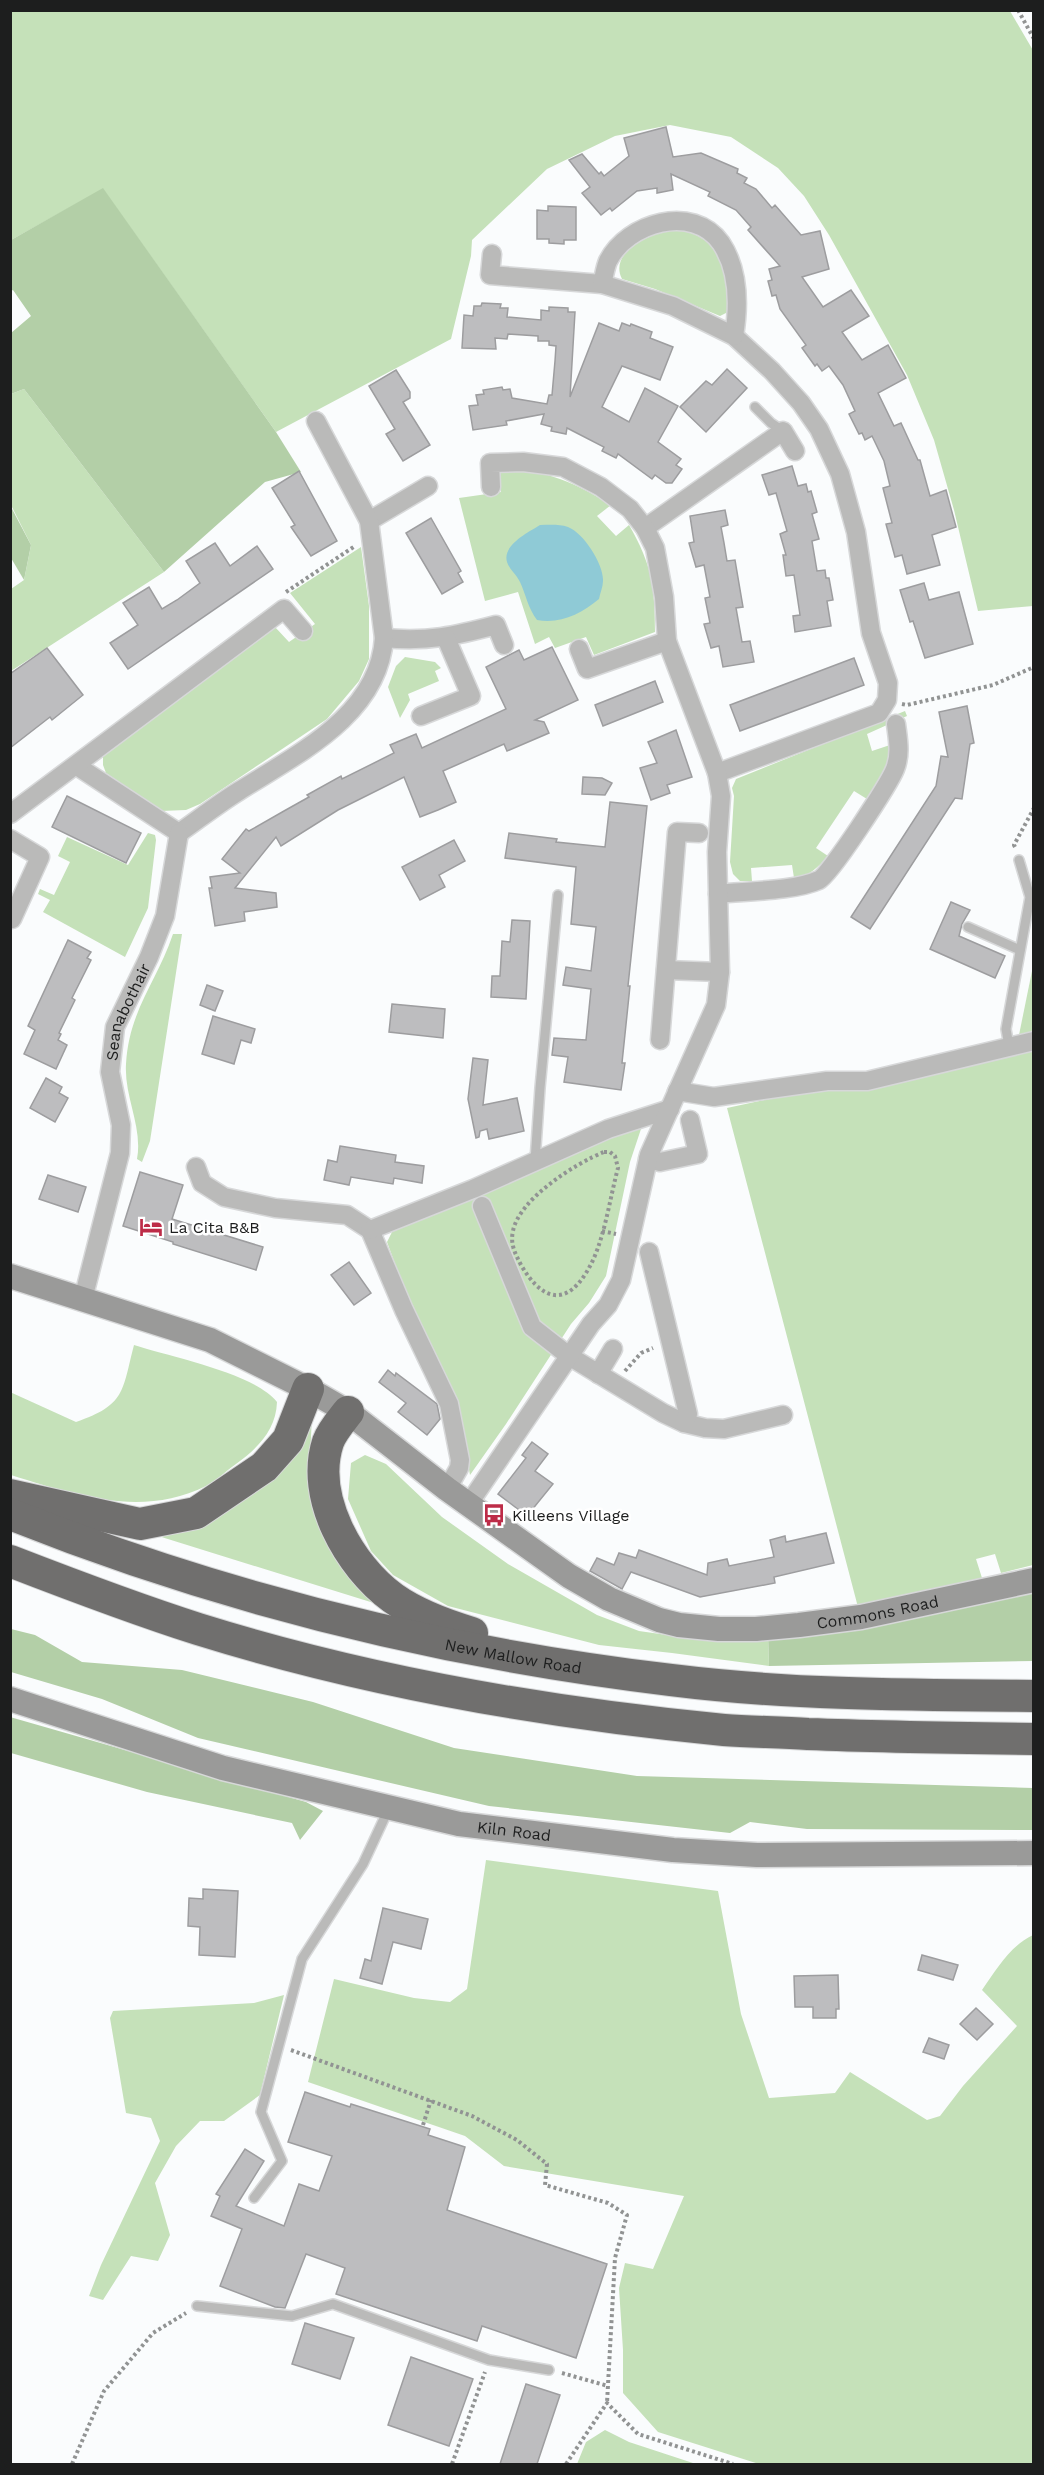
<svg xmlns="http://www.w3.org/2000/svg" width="1044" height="2475" font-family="'Work Sans',sans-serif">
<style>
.green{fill:#c5e1b9}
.forest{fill:#b3cfa7}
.water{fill:#8fcad6}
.building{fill:#bdbdbf;stroke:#9d9d9f;stroke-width:1.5}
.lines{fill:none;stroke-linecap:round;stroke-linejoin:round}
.lane-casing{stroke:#d7d8d9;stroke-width:12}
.street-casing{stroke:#d7d8d9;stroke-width:21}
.secondary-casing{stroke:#d7d8d9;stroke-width:27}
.highway-casing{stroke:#d7d8d9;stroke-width:34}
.path{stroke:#919393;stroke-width:4;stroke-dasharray:3 3;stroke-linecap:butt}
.lane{stroke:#babab9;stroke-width:9}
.street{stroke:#babab9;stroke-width:18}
.secondary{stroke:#9a9a99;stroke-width:24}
.highway{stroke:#706f6e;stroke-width:32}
.labels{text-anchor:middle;stroke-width:5;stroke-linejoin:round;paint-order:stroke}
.street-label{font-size:16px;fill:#1d1e1e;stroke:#fff}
.poi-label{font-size:16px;fill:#1d1e1e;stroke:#fff;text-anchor:start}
</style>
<rect width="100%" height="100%" fill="#fafcfd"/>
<g class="green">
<polygon points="11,11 1010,11 1034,52 1033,606 978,611 954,510 934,440 907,375 829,235 804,196 778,168 731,137 670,125 615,136 547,169 472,240 471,256 451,339 276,432 103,189 11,240"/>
<path d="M672,229C721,234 730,269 728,312L720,316L655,289L622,279C608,251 652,234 672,229Z"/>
<polygon points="24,389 164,572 11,671 11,589 24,580 31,545 11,505 11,394"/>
<path d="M500,470C548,470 571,481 611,505L597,516L616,536L629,525C652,565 655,587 655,632L594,655L586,637L555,648L549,637L535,644L518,592L485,601L459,498L501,492Z"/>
<polygon points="361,547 369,606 369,659 359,681 327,719 200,804 186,810 161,811 106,773 103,765 103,755 275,627 289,642 315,624 290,593"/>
<polygon points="405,657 435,662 441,668 435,671 439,681 408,694 410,700 400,718 388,687 396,666"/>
<path d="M905,711L907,716L867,734L872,751L890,745L886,769L867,799L854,791L816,848L828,856C818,867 809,877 794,878L792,865L751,868L752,881H740L733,874L730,862L734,796L732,788L736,779Z"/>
<polygon points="148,833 155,835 156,840 148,908 125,957 43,912 50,900 38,894 40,889 54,895 70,862 58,856 67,837 128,865"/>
<path d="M173,934H182L150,1141L142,1162L137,1159C143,1127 124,1097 126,1064C129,1010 157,982 173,934Z"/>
<polygon points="1033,966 1033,1032 1019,1035"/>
<path d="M1033,1051V1565L1001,1573L995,1554L976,1559L982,1578L903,1597L859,1611L727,1108C828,1085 931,1071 1033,1051Z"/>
<polygon points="643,1123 630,1162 606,1276 589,1303 571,1324 506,1424 470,1475 467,1459 387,1242 394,1228"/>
<path d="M134,1345C171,1357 254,1373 277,1402C276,1430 258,1448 236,1464C226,1471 217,1480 206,1486C142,1518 74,1495 11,1475L10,1392L76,1422C126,1405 122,1391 134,1345Z"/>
<polygon points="312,1416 310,1458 377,1604 139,1530 207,1519 240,1503 287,1459"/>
<polygon points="365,1455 386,1464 442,1517 508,1564 597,1615 639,1631 688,1638 768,1634 769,1666 672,1653 599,1645 448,1606 393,1575 371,1551 348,1499 351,1463"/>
<path d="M486,1860L718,1891L741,2014L769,2098L835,2093L850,2072L927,2120L940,2116L963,2086L1017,2026L982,1990C997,1969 1009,1947 1033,1935V2464H759L658,2432L623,2393V2350L619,2288L625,2263L653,2269L684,2196L504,2166L465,2136L308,2082L334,1979L414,1998L450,2002L467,1989Z"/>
<polygon points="284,1995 260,2095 224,2121 200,2121 176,2146 155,2183 170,2235 158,2261 131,2256 103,2300 89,2296 101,2265 160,2141 151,2118 126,2113 110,2018 113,2011 254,2003"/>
<polygon points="605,2430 629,2442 696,2464 577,2464 586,2442"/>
</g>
<g class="forest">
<polygon points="103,188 276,432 301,472 265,482 164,572 24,389 11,394 11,333 31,316 13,290 11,291 11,240"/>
<polygon points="10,505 31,545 24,580 11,558"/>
<polygon points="1033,1580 1033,1661 769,1666 768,1634"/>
<polygon points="11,1629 35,1635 82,1662 182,1670 313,1702 454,1748 637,1776 1033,1788 1033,1830 807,1829 750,1822 730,1833 489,1806 198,1738 102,1699 11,1672"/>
<polygon points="10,1717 306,1802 323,1811 300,1840 292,1823 147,1792 11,1753"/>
</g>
<path class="water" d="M540,525C550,525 559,524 568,527C584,533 604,565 603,581C603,587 600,593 599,599C581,614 561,624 537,620C528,608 526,595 520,582C516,574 509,569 507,562C502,545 529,532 540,525Z"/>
<g class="building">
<polygon points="666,127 673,157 701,153 738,169 737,173 747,178 744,183 756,189 772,208 775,205 801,235 820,231 829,269 802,277 823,307 851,290 869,316 842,332 862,360 888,345 906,378 878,393 894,426 901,423 918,460 920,460 930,496 946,490 956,527 932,535 940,565 907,574 902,555 895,557 886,524 892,523 883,488 890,486 884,461 872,436 865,440 862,433 859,434 849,414 855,411 843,385 829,366 822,371 817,364 815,366 802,348 806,345 780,309 776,295 772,296 768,281 772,280 769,269 780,266 748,230 751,227 736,210 708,196 710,192 671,174 673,190 657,193 657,188 637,191 612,211 610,208 601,215 582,193 590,187 569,160 582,154 599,174 601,172 604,176 629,156 624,138"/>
<polygon points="548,206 576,207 576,240 564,240 564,244 549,243 549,239 537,239 537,210 548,211"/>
<polygon points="482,303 501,304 500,308 508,308 507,317 541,320 541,310 549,311 549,307 568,308 568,312 575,312 570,397 599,323 619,331 622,323 630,326 631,324 652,332 650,338 673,347 660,380 622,366 602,407 629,422 645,388 678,406 658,442 681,459 676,465 682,469 672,483 666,483 655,475 652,479 618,454 616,458 602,451 604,447 567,428 566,434 551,431 552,427 541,424 544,414 506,421 507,425 473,430 469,406 478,405 476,395 484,394 483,390 502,387 503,390 510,389 512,398 547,404 549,395 552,395 555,361 556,346 549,345 549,341 538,341 538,336 508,334 507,339 495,338 496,349 462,348 464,315 473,316 474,306 481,306"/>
<polygon points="727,369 747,388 706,432 680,407 706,381 712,385"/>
<polygon points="396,370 410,392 410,398 403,402 430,445 403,461 386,434 395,429 369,386"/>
<polygon points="792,466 798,486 806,484 808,492 811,491 817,512 812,514 819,539 812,541 817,571 825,570 826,578 829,578 833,600 827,601 831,626 795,632 793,616 800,615 794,575 786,576 783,555 786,555 780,534 787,531 776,493 769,495 762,475"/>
<polygon points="299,471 337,541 311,556 291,527 295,525 272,488"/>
<polygon points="725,510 728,525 721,527 724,543 727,561 735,560 743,607 736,608 742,642 750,641 754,662 723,667 719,646 711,648 704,624 710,623 705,598 710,597 704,565 696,567 689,543 694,542 690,516"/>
<polygon points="431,518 461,571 458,573 463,582 442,594 406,533"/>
<polygon points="215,543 230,566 257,546 273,569 128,669 110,643 138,625 123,603 149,587 162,609 177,600 200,583 186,561"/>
<polygon points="924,583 929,600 959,592 973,644 925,658 913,621 910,622 900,590"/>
<polygon points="552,647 578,700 535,720 544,722 549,733 507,751 504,744 443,771 456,802 438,810 420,817 404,777 338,810 281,846 276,837 235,888 276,893 277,907 244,912 245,921 215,926 209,888 212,888 210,877 240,873 222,859 246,829 249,831 284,811 309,797 307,795 341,776 342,779 394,753 390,745 416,734 422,748 506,709 486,667 519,650 524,660"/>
<polygon points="47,648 83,695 52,720 50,717 10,748 10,674"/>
<polygon points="854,658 864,685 740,731 730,705"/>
<polygon points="655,681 663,702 603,726 595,705"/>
<polygon points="967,706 974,743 970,744 962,799 955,798 870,929 851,917 936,786 941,756 948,757 939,712"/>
<polygon points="676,730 692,777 667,785 670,793 651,800 640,768 657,763 648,742"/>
<polygon points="583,777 602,778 612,783 605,795 582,794"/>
<polygon points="67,796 141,833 126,863 52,827"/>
<polygon points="610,802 647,806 628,986 630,986 622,1063 625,1063 621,1090 564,1082 568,1057 552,1055 554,1038 586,1040 591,989 563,985 566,967 591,971 596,927 571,924 576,867 505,858 509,833 557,839 556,842 605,847"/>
<polygon points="454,840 465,861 439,875 445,887 420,900 402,867"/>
<polygon points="951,902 970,910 962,924 959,936 1005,956 995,978 930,949"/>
<polygon points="512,920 530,921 526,999 491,997 492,976 500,976 502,941 510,942"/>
<polygon points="68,940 91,952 87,958 91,960 72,998 75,1000 59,1033 61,1034 58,1040 67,1045 56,1069 24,1054 35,1030 28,1026"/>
<polygon points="207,985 223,991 215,1011 200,1005"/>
<polygon points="392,1004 445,1009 443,1038 389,1032"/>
<polygon points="213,1016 255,1029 251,1043 241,1040 234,1064 202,1054"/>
<polygon points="473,1058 488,1060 483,1105 517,1098 524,1131 489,1139 487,1129 480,1131 479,1137 476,1138 468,1099"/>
<polygon points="46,1078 62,1087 59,1093 68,1098 55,1122 30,1108"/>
<polygon points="340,1146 396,1155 395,1162 424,1166 422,1183 394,1178 393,1184 351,1177 349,1185 324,1180 328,1160 337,1162"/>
<polygon points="140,1172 183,1185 172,1219 263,1247 256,1270 173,1244 173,1242 123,1226"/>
<polygon points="48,1175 86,1187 78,1212 39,1199"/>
<polygon points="349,1262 371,1293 354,1305 331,1275"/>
<polygon points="388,1370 395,1376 396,1373 437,1404 440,1419 427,1435 398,1412 406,1403 379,1382"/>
<polygon points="532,1442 548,1454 535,1471 553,1484 527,1516 498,1494 526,1458 522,1455"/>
<polygon points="826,1533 834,1563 774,1577 775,1583 700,1597 631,1572 622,1589 590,1571 597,1558 614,1565 619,1553 636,1558 639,1550 707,1575 708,1563 727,1559 729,1566 774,1557 770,1540 785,1536 786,1542"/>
<polygon points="203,1889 238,1891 235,1957 199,1955 200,1927 188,1926 189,1898 203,1899"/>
<polygon points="383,1908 428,1919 421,1949 393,1942 382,1984 360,1978 365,1959 371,1961"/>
<polygon points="922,1955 958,1965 953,1980 918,1970"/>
<polygon points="838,1975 839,2009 836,2009 836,2018 813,2018 813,2007 795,2007 794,1976"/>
<polygon points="976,2008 993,2024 977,2040 960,2024"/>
<polygon points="929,2038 949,2045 944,2059 923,2052"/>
<polygon points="305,2092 350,2107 351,2104 430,2129 428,2135 465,2147 447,2210 607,2264 576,2358 482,2326 477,2341 336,2294 345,2268 306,2254 285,2308 275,2307 220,2286 242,2229 211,2216 220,2196 216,2194 245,2149 264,2161 236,2206 284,2226 299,2184 319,2191 332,2156 288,2142"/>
<polygon points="305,2323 354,2338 340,2379 292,2364"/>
<polygon points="411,2357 473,2379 449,2446 388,2425"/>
<polygon points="526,2384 560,2395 537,2464 500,2464"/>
</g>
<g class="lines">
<g class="lane-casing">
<g id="lane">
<polyline points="755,407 771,423 783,431"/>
<polyline points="968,927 1020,950"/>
<polyline points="1009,1046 1006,1029 1030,897 1019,860"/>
<polyline points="535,1161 540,1088 558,895"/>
<polyline points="254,2198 282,2161 261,2112 302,1959 363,1864 389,1808"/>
<polyline points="197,2306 292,2316 333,2304 489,2360 549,2370"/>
</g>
</g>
<g class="street-casing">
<g id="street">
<polyline points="492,254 490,275 602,284 673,306 734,336 772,371 801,403 819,429 840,474 856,532 871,633 888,683 887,700 879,713 717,773"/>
<path d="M602,284C604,277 605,268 608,261C627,223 693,203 721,243C739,270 739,305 734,336"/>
<polyline points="369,521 428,486"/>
<polyline points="645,528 783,431 795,451"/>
<path d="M384,638C428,642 455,636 496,625L504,645"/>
<polyline points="579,649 587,669 667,641"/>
<polyline points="421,716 471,696 446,638"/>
<polyline points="77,766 179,833"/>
<polyline points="10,814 284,609 303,631"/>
<path d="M179,833C199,819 218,804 239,791C297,754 379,715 384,638L369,521L316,421"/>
<polyline points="10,839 40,857 12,919"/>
<path d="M718,894C746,891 795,891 819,880C830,875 889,784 895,769C901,754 898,740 896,724"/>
<polyline points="666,970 720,972"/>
<polyline points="660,1040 677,832 699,833"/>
<polyline points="677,1091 714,1097 827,1081 867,1081 1034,1041"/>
<polyline points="648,1159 660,1162 698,1154 690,1120"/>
<polyline points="196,1167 202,1183 224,1197 275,1208 347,1215 370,1230 404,1310 449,1404 460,1460 459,1468 447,1489"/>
<polyline points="482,1206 532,1327 569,1356 663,1413 684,1423 705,1428 724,1429 783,1415"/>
<polyline points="370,1230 473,1189 608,1129 670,1109"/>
<polyline points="649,1252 688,1414 684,1423"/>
<path id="s1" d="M83,1299L120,1153L121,1125L110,1072L115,1027L149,957L165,916L179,833"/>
<polyline points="598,1374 613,1349"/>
<polyline points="468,1505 591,1324 608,1305 621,1280 649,1155 716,1005 720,972 717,852 721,796 717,773 667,641 664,597 655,548 645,528 630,509 601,487 563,467 523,462 490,463 491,487"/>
</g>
</g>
<g class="secondary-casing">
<g id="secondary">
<path id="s2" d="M10,1276L210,1340L308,1389L348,1412L447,1489L569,1576L609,1599L659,1620L679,1625L719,1629H756L799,1625L861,1617L1034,1580"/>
<path id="s3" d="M10,1699L223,1768L459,1824L673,1850L757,1855L1034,1853"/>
</g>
</g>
<g class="highway-casing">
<g id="highway">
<path d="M348,1412C341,1421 332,1431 328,1442C310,1497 349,1566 393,1598C417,1615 445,1625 472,1633"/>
<polyline points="10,1495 140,1524 196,1513 264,1467 288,1440 308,1389"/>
<path id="s4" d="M10,1514C223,1599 444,1653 671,1680C791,1695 913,1695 1034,1696"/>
<path d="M10,1561C72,1585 135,1609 198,1629C368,1682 547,1713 724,1730C751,1732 780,1732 808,1734C883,1737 958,1738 1034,1739"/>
</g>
</g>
<g class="path">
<polyline points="1018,10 1034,39"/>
<polyline points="286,592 355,546"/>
<polyline points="902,704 907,705 993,685 1034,667"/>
<polyline points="1015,847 1014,845 1034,808"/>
<path d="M604,1152H610L615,1156L618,1168C609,1201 604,1245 586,1273C563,1310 539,1296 521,1265C515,1253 510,1244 513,1231C519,1199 576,1163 604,1152Z"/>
<polyline points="602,1231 616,1234"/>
<polyline points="625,1371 641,1353 653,1348"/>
<polyline points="291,2050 472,2116 517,2140 547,2164 545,2185 608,2203 627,2215 615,2258 607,2403"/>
<polyline points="423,2125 431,2100"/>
<polyline points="562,2373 608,2386"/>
<polyline points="72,2464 104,2391 153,2333 186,2313"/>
<polyline points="452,2464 485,2372"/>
<polyline points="566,2464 607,2403 638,2434 733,2464"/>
</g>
<use href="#lane" class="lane"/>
<use href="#street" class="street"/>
<use href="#secondary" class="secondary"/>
<use href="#highway" class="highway"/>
</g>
<defs>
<g id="hotel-bare" transform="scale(1.8)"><path d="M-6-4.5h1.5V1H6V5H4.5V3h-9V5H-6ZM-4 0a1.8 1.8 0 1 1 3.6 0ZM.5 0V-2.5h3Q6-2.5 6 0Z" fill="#bd2c48" stroke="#fff" stroke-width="2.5" paint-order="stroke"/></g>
<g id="bus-bare" transform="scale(1.8)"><path d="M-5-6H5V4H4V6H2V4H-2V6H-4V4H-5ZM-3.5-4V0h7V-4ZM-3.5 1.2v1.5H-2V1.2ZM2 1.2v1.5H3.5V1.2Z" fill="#bd2c48" stroke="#fff" stroke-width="2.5" paint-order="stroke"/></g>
</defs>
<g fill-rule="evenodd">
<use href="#hotel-bare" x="151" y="1227"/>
<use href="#bus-bare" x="494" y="1515"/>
</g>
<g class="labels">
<g class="street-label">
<text dy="6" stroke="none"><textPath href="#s1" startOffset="296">Seanabothair</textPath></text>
<text dy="6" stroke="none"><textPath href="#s2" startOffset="962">Commons Road</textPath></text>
<text dy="6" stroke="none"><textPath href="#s4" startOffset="524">New Mallow Road</textPath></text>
<text dy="6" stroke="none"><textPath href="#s3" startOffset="522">Kiln Road</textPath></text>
</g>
<g class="poi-label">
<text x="169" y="1233">La Cita B&amp;B</text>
<text x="512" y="1521">Killeens Village</text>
</g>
</g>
<rect width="1044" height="2475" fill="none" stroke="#1d1e1e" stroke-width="24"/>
</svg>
